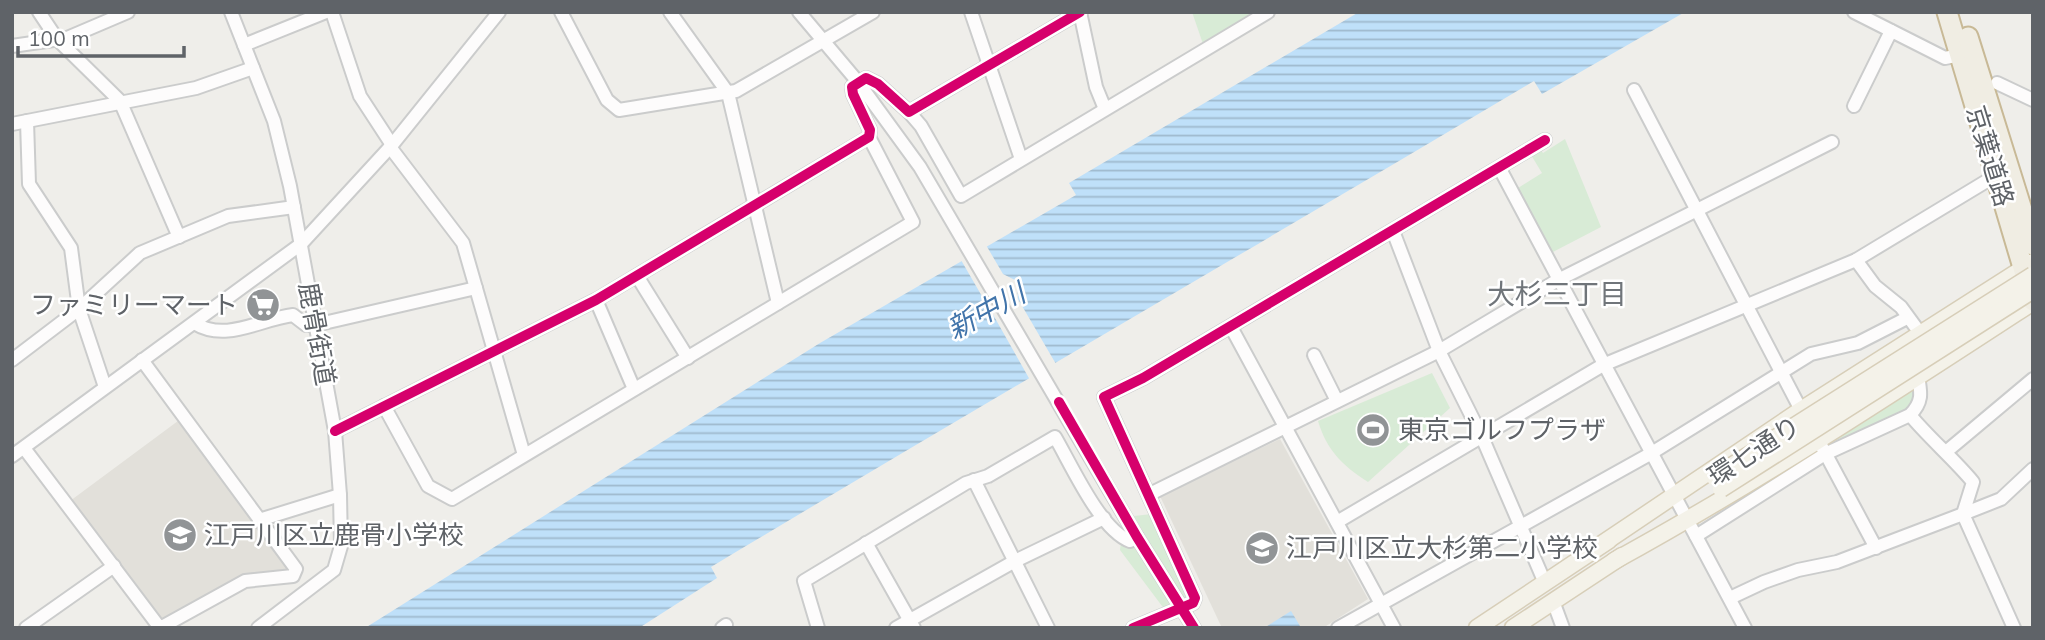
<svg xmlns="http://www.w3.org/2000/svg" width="2045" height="640" font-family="Mulish,'Noto Sans JP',sans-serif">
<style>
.education{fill:#e2e0da}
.green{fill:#d8ebd6}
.water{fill:url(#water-rules)}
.pier{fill:#efeeea}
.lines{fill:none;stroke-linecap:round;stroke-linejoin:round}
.minor-casing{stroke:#cbcccc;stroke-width:16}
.major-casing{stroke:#d7ceb8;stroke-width:19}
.highway-casing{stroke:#c8b996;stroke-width:23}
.minor{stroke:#fdfcfc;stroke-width:12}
.major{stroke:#f4f2e9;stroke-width:16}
.highway{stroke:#f0ede3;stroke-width:19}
.major-bridge-casing{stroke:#d7ceb8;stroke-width:19;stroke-linecap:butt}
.major-bridge{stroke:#f4f2e9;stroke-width:16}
.cycleway-casing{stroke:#fff;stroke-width:15}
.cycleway{stroke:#d6006c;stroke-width:10}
.labels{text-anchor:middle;stroke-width:5;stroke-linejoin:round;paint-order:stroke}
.street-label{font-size:26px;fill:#5f6368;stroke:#fff}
.poi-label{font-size:26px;fill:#5f6368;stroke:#fff;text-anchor:start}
.neighbourhood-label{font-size:28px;fill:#70757a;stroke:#fff}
.water-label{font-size:28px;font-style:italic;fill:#4174aa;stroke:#fff}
</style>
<defs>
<pattern id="water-rules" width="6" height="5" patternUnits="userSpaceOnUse" patternTransform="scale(1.75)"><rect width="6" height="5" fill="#bfe0f9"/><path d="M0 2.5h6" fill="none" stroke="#9eb9cd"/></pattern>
</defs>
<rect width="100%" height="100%" fill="#efeeea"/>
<g class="education">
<polygon points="182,418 290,569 242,578 160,621 70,501"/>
<polygon points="1280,439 1368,599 1323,628 1222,628 1160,496"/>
</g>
<g class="green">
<polygon points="1192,12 1259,12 1203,44"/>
<polygon points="1565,139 1601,227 1551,253 1518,188 1542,173 1531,155 1540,149 1543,153"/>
<path d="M1432,373L1450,408L1368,482C1343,466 1327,451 1318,421Z"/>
<polygon points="1917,382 1918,394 1908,413 1827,451 1822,442"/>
<polygon points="1152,514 1190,601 1184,602 1134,516"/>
<polygon points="1121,542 1137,549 1167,596 1170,605 1165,610 1120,550"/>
</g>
<g class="water">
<path d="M1359,12H1685L1542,94L1534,81C1260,244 984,403 711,567L717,578L639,628H365L820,343L1076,195L1069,183Z"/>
<polygon points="1291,611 1300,626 1298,628 1264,628"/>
</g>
<polygon class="pier" points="986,245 1003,274 1017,281 1018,299 1056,364 1030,380 987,304 979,305 983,298 961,260"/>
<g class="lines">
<g class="minor-casing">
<g id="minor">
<polyline points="39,12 57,39 120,101 179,237"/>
<polyline points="231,12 274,121 290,186 335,431 340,495 341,546 334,570 258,628"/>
<polyline points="332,12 360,96 392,145"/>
<polyline points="561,12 607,100 619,110 736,91 873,12"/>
<polyline points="670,12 728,93 778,303"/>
<polyline points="799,12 858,82 920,167 1137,537 1194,628"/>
<polyline points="971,12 1021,159"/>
<polyline points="1080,12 1096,87 1105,109"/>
<polyline points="1854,12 1945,58 1960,55"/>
<polyline points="244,45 326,12"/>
<polyline points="12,46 67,38 128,12"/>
<polyline points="1997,83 2033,100"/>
<polyline points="1634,90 1801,410"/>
<polyline points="1854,106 1891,31"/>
<polyline points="909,112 921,126 961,196 1268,12"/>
<polyline points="27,121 29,184 71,248 79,309 105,387"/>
<polyline points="12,124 196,88 253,68"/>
<polyline points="390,147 463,243 524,455"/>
<polyline points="1500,169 1745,628"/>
<polyline points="1393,231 1439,351 1482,437 1545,583"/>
<polyline points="1856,260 1875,286 1901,307 1920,333"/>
<polyline points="637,276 688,358"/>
<polyline points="596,300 634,389"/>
<path d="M194,323C226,343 260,319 293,315L306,325H315L476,288"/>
<polyline points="1231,327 1394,628"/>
<polyline points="1314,355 1337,401"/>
<polyline points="12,360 79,309 140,253 228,216 294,207"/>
<polyline points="384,406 428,486 452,499 913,222 869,137"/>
<path d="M1910,415C1930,439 1953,458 1973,482L1963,514L2001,499L2033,469"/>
<polyline points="335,431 596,300 869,137 870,130 853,94 852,87 866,78 878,84 909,112 1080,12"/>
<polyline points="1822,447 1876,548"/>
<polyline points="24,448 160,628 245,581 293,576 296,569 142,360"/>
<polyline points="1947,451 2033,379"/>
<polyline points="12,456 301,244 392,145 499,12"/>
<polyline points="974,480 1048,628"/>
<polyline points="1150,494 1439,351 1558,280 1832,142"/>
<polyline points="259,520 340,495"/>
<polyline points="1337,522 1603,365 1856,260 1995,176"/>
<path d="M1696,536L1825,454L1910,415C1923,402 1921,393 1918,376"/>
<polyline points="866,543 914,628"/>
<polyline points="1730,598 1764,582 1798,570 1837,562 1963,514 2014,628"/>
<polyline points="1553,601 1563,628"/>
<polyline points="26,628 114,566"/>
<polyline points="722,628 726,625"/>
<path d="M818,628L804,581L966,483L988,476L1055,437C1071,464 1100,530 1130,541L1137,537"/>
<polyline points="896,628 1015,561 1104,518"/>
<polyline points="1133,628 1193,603 1195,598 1104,397 1143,378 1545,140"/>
<polyline points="1338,628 1650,454 1811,354 1858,343 1907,318"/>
</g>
</g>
<g class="major-casing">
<g id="major">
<polyline points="1599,546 1801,410 2033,262"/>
<path d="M1614,561C1758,482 1895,392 2033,302"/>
<polyline points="1477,628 1609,540"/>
<polyline points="1513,628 1622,556"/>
</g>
</g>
<g class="highway-casing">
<g id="highway">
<polyline points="1947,12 2033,301"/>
<polyline points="1968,37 2033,245"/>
</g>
</g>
<use href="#minor" class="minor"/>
<use href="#major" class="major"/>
<use href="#highway" class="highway"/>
<g class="major-bridge-casing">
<g id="major-bridge">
<polyline points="1714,477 2033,275"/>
<polyline points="1721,489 2033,290"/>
</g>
</g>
<use href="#major-bridge" class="major-bridge"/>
<g class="cycleway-casing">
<g id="cycleway">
<polyline points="1059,402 1137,537 1194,628"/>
<polyline points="335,431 596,300 869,137 870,130 853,94 852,87 866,78 878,84 909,112 1080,12"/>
<polyline points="1133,628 1193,603 1195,598 1104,397 1143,378 1545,140"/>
</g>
</g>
<use href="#cycleway" class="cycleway"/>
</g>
<defs>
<g id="supermarket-disc" transform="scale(1.75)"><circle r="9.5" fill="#919496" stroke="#fff"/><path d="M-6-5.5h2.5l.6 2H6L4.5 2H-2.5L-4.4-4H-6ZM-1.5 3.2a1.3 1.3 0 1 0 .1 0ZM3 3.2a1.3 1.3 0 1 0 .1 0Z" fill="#fff"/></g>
<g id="stadium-disc" transform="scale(1.75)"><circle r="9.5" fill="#919496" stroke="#fff"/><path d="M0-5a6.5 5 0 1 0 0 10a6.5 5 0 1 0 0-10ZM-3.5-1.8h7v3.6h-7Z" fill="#fff"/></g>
<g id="school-disc" transform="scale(1.75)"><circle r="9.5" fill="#919496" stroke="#fff"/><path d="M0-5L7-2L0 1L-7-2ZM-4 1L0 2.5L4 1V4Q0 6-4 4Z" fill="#fff"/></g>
</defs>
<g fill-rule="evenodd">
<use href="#supermarket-disc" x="263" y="305"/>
<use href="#stadium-disc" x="1373" y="430"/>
<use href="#school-disc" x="180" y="535"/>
<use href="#school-disc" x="1262" y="548"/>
</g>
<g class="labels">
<g class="street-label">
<text transform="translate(1990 156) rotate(73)" y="9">京葉道路</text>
<text transform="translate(317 334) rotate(80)" y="9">鹿骨街道</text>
<text transform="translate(1754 451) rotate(-33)" y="9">環七通り</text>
</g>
<g class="poi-label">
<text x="238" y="314" text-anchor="end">ファミリーマート</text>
<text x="1398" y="439">東京ゴルフプラザ</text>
<text x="204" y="544">江戸川区立鹿骨小学校</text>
<text x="1286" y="557">江戸川区立大杉第二小学校</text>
</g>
<g class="neighbourhood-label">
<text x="1557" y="304">大杉三丁目</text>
</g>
<g class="water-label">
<text transform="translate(986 311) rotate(-29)" y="10">新中川</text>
</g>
</g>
<rect width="2045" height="640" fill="none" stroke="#5f6368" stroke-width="28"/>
<path d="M18 46v10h166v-10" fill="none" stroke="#5f6368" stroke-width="3.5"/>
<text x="28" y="46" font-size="21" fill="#5f6368" stroke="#ffffff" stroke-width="5" paint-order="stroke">100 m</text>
</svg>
